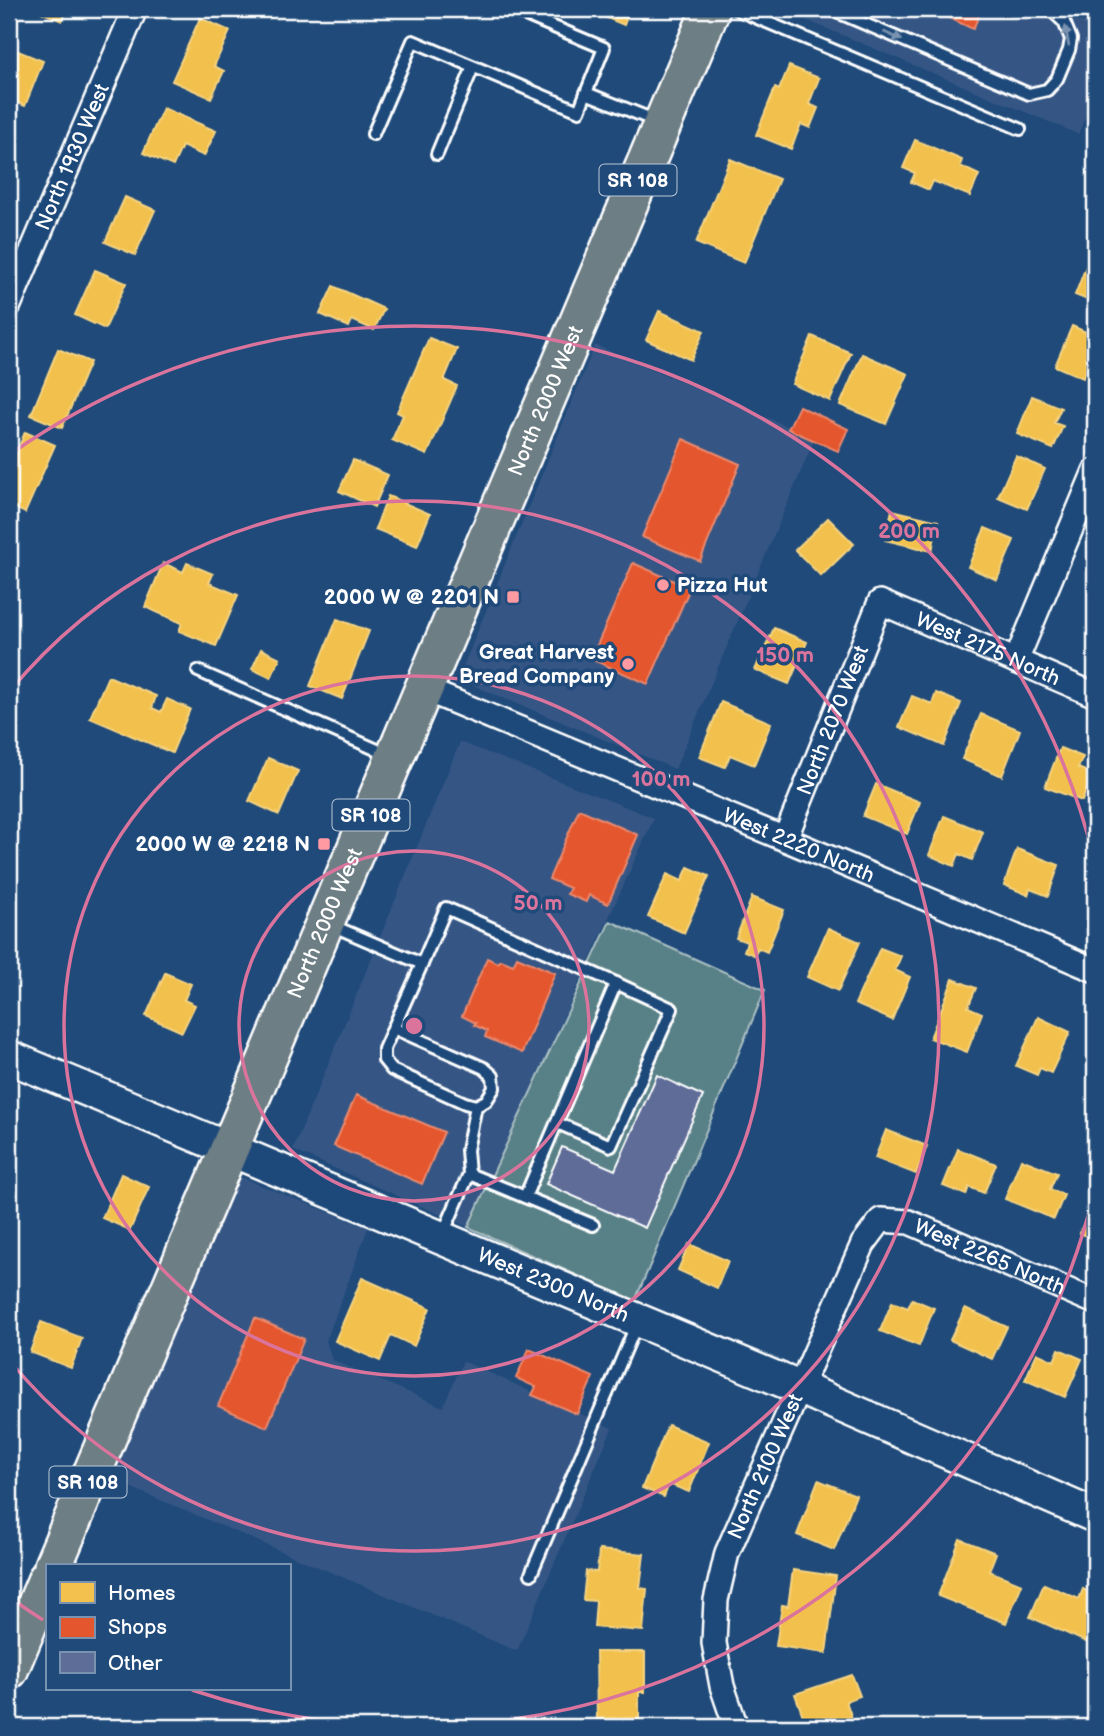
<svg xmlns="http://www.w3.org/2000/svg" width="1104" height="1736" font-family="'Balsamiq Sans',sans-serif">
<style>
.built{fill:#365785}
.green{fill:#598187;stroke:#acc0c3;stroke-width:2}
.homes{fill:#f2c14e;stroke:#f6d483;stroke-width:2}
.shops{fill:#e4572e;stroke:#ec896d;stroke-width:2}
.building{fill:#5e6c98;stroke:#fff;stroke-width:2}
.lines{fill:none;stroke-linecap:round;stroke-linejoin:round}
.lane-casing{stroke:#fff;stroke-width:16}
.street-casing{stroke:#fff;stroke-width:28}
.secondary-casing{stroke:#fff;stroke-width:37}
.primary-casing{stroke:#fff;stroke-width:42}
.lane{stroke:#1f4a7a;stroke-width:10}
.street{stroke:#1f4a7a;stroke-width:23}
.secondary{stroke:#1f4a7a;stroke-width:32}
.primary{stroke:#6d7e84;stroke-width:37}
.oneway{fill:#7992af}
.ring{fill:none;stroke:#da749d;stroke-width:3.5}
.poi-dot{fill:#ff9aa2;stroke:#1f4a7a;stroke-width:2.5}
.labels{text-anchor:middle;stroke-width:7;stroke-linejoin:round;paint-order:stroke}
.shield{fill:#1f4a7a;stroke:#bcc9d7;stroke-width:2}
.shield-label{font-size:19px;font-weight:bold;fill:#fff}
.street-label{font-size:21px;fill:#fff;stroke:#1f4a7a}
.poi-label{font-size:21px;font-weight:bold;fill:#fff;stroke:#1f4a7a;text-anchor:end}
.centre{fill:#da749d;stroke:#1f4a7a;stroke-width:3.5}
.ring-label{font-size:21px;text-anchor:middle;font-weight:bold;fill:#da749d;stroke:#1f4a7a;stroke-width:7;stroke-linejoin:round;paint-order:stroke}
</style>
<rect width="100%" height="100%" fill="#1f4a7a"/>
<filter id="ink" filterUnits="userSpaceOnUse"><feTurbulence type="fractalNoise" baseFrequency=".0143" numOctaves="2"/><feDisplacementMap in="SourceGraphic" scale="14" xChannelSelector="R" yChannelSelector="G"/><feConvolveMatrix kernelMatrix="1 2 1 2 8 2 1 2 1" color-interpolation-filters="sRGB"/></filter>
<g filter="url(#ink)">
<g class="built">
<polygon points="780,9 1095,9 1095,94 1078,134"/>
<polygon points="595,345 815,438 675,769 458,679"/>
<polygon points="460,742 654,818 468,1227 293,1150"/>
<polygon points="240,1177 368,1228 326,1341 332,1360 443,1407 463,1361 612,1428 517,1651 111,1479"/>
</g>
<polygon class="green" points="610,921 765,990 635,1301 468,1227"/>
<g class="homes">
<polygon points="34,9 68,9 62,21"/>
<polygon points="591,9 630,9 624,25 590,11"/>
<polygon points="200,18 230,31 214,66 224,71 211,98 172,81"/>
<polygon points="13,49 43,61 25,106 9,99 9,60"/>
<polygon points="789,66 819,78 809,104 818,108 810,128 801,124 791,149 756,135 775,88 779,90"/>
<polygon points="163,108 216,131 204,156 182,146 173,166 143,153"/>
<polygon points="915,140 962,160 960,166 979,175 970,196 933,181 929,190 911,182 915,173 903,168"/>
<polygon points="730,159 779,179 744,263 696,243"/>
<polygon points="125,197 155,210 135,255 105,242"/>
<polygon points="1090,256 1095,258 1095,303 1075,295"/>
<polygon points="95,270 126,283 105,329 75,315"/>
<polygon points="333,286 384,309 374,330 352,320 349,327 320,314"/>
<polygon points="659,311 704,331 691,360 646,340"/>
<polygon points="1072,326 1095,336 1095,350 1083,378 1055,366"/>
<polygon points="812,336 851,353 830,401 792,384"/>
<polygon points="429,338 457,349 444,380 457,386 427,455 392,440 403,415 397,412"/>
<polygon points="58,349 90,362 62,428 31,415"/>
<polygon points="862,354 908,374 886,424 840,405"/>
<polygon points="1032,396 1061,408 1054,423 1063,426 1053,449 1017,434"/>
<polygon points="25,432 55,445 25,513 9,505 9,471"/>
<polygon points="1016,456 1045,469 1027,509 998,497"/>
<polygon points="353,460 388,475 374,507 339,491"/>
<polygon points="388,496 430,514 417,546 375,529"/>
<polygon points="892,510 938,521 932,551 885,540"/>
<polygon points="828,518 854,544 821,576 795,550"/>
<polygon points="985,528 1014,540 997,580 968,567"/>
<polygon points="163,563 183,572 187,563 213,574 209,583 238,595 216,646 179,631 182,623 145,607"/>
<polygon points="337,619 369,631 342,699 310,686"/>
<polygon points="774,628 807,642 789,684 755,670"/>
<polygon points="261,649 280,658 271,678 252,669"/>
<polygon points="108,676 156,696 152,708 161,712 167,699 190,709 172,753 90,718"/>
<polygon points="936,693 961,703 944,746 899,727 912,696 932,704"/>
<polygon points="721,702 771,723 754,765 730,755 725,767 699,757"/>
<polygon points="981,714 1020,730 1002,776 962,759"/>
<polygon points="1060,748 1083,757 1078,768 1093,774 1082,801 1045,787"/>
<polygon points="268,758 298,771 279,815 249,801"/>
<polygon points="876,784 920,802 907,834 863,816"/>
<polygon points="944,816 983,832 972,860 959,854 954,866 929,855"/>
<polygon points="1017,849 1059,865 1048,896 1030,889 1028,895 1004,885"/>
<polygon points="688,867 709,876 684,933 648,917 667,874 682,881"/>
<polygon points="752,897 784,910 767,952 758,948 754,955 744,951 747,942 736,938"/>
<polygon points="828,928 860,942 838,991 807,977"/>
<polygon points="880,948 901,956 895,970 910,977 892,1020 855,1004"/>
<polygon points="165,973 191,984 184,1000 195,1005 182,1032 146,1016"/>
<polygon points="953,979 976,988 968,1007 982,1013 967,1052 930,1038"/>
<polygon points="1038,1017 1070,1032 1051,1073 1040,1068 1037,1075 1016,1066"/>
<polygon points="886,1130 927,1146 916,1174 875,1158"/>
<polygon points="958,1149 996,1164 984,1193 969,1187 966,1195 943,1186"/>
<polygon points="1021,1159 1057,1173 1050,1189 1064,1195 1054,1219 1005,1199"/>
<polygon points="121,1174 149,1187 130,1230 102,1218"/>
<polygon points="1092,1206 1095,1208 1095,1240 1080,1233"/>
<polygon points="689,1244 728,1261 717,1288 678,1270"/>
<polygon points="362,1278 430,1308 414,1346 391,1335 380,1361 335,1341"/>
<polygon points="912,1299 934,1308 919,1346 880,1331 892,1302 908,1308"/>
<polygon points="965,1308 1007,1327 992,1359 950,1340"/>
<polygon points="41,1322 82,1338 71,1368 30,1352"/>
<polygon points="1059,1349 1082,1359 1065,1397 1025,1380 1037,1353 1054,1361"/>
<polygon points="668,1425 709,1442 689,1492 669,1484 664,1497 642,1488"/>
<polygon points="818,1480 856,1495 834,1550 797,1535"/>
<polygon points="960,1539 996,1553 989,1571 1022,1584 1006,1623 938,1596"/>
<polygon points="599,1550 644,1554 640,1588 647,1589 643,1631 594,1627 596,1601 583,1600 586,1571 597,1572"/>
<polygon points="793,1570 836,1576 826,1653 776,1646 782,1605 788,1606"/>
<polygon points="1044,1584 1079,1599 1083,1589 1095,1595 1095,1646 1030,1617"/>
<polygon points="596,1652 645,1652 645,1692 639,1692 639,1726 597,1727"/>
<polygon points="852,1675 860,1696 846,1701 855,1727 807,1727 795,1694"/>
</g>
<g class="shops">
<polygon points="948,9 982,9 973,29 945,16"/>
<polygon points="799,406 848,429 838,451 788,429"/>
<polygon points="683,439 740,464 700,561 642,537"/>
<polygon points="633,563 690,588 648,684 591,659"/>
<polygon points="579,809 638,835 608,904 589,895 586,902 567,894 570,888 549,879"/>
<polygon points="517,957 555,973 522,1053 485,1037 487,1031 474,1025 476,1023 462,1016 487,958 498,963 501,960 513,965"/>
<polygon points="356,1095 444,1132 422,1184 334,1146"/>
<polygon points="255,1318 304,1339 267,1427 218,1406"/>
<polygon points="529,1349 593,1377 577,1414 532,1395 536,1387 516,1378"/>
</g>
<polygon class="building" points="657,1075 703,1096 645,1228 546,1184 562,1147 615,1170"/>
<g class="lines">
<g class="lane-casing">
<g id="lane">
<polyline points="511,9 604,48 586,93"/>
<polyline points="736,9 1020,129"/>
<polyline points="830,9 1029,94 1047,90 1057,79 1069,50 1071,39 1064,22 1050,9"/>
<polyline points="373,134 413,41 579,111 586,93 656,121"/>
<polyline points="437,154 473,67"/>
<polyline points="198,671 391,756"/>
<polyline points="331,925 422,964 446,908 616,983 525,1197"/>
<polyline points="393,1028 484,1068 493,1076 494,1088 486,1101 476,1106 465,1103 392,1070 384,1060 384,1049 422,964"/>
<polyline points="557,1123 611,1146 672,1009 616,983"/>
<polyline points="469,1174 467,1150 476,1106"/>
<polyline points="442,1236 469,1174 593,1225"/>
<polyline points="531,1574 637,1323"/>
</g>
</g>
<g class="street-casing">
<g id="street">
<path id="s1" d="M9,305L135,9"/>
<polyline points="1016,661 1095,471"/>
<path id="s2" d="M424,689L785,839L1095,970"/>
<path id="s3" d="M785,839L880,602L1095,695"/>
<path id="s4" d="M736,1727L722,1686L714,1643L716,1600L727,1553L863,1244L881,1220L909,1222L1095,1302"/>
</g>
</g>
<g class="secondary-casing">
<g id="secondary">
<path id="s5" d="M9,1057L800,1388L1095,1516"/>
</g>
</g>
<g class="primary-casing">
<g id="primary">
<path id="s6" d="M53,1566L711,9"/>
<polyline points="9,1670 47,1579"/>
</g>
</g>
<use href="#lane" class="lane"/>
<use href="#street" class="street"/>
<use href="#secondary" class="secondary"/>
<use href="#primary" class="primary"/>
</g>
<defs><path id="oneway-solid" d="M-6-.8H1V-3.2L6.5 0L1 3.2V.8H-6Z" transform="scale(1.75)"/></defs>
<g class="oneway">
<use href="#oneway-solid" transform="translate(893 36) rotate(24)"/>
<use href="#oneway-solid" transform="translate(1067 36) rotate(-100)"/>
</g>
</g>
<g class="ring">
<circle cx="414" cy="1026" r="175"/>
<circle cx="414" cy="1026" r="350"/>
<path d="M9 692A525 525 0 1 1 9 1360"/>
<path d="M1095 1189A700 700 0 0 1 192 1690M43 1620A700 700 0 0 1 12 1599M12 453A700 700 0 0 1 1095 863"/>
</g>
<g class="poi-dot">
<circle cx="663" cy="585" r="7"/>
<rect x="506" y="590" width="14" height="14" rx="3.5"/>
<circle cx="628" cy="664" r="7"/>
<rect x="317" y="837" width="14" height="14" rx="3.5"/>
</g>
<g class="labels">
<g class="shield">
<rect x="599.5" y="164.5" width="77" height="31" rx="5"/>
<rect x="332.5" y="799.5" width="77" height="31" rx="5"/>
<rect x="49.5" y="1466.5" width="77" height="31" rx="5"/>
</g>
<g class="shield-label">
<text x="638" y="187">SR 108</text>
<text x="371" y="822">SR 108</text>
<text x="88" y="1489">SR 108</text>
</g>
<g class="street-label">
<text dy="7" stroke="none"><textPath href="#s1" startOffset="161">North 1930 West</textPath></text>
<text dy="7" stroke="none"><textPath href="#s6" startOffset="1265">North 2000 West</textPath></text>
<text dy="7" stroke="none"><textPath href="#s3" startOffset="373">West 2175 North</textPath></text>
<text dy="7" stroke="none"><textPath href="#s3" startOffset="128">North 2070 West</textPath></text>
<text dy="7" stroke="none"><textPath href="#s2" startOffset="406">West 2220 North</textPath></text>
<text dy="7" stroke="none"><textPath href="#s6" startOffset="698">North 2000 West</textPath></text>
<text dy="7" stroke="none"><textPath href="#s4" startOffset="662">West 2265 North</textPath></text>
<text dy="7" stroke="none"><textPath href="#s5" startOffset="590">West 2300 North</textPath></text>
<text dy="7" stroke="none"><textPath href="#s4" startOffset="273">North 2100 West</textPath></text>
</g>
<g class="poi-label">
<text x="677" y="592" text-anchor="start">Pizza Hut</text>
<text x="499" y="604">2000 W @ 2201 N</text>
<text x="614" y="659">Great Harvest<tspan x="614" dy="24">Bread Company</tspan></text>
<text x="310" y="851">2000 W @ 2218 N</text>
</g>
</g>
<circle cx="414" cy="1026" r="10" class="centre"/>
<g class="ring-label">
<text x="909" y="538">200 m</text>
<text x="785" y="662">150 m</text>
<text x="661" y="786">100 m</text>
<text x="538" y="910">50 m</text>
</g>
<rect width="1104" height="1736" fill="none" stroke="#1f4a7a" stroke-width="35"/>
<rect x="18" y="18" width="1069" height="1701" fill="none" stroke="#fff" stroke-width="2.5" filter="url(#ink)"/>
<rect x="46" y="1564" width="245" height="126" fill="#1f4a7a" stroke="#7992af" stroke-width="2"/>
<rect x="60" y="1582" width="35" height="21" fill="#f2c14e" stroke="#7992af" stroke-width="2"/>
<text x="108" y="1600" font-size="21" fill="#ffffff">Homes</text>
<rect x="60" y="1617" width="35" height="21" fill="#e4572e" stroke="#7992af" stroke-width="2"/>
<text x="108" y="1634" font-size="21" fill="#ffffff">Shops</text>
<rect x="60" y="1652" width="35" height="21" fill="#5e6c98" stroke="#7992af" stroke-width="2"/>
<text x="108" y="1670" font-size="21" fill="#ffffff">Other</text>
</svg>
